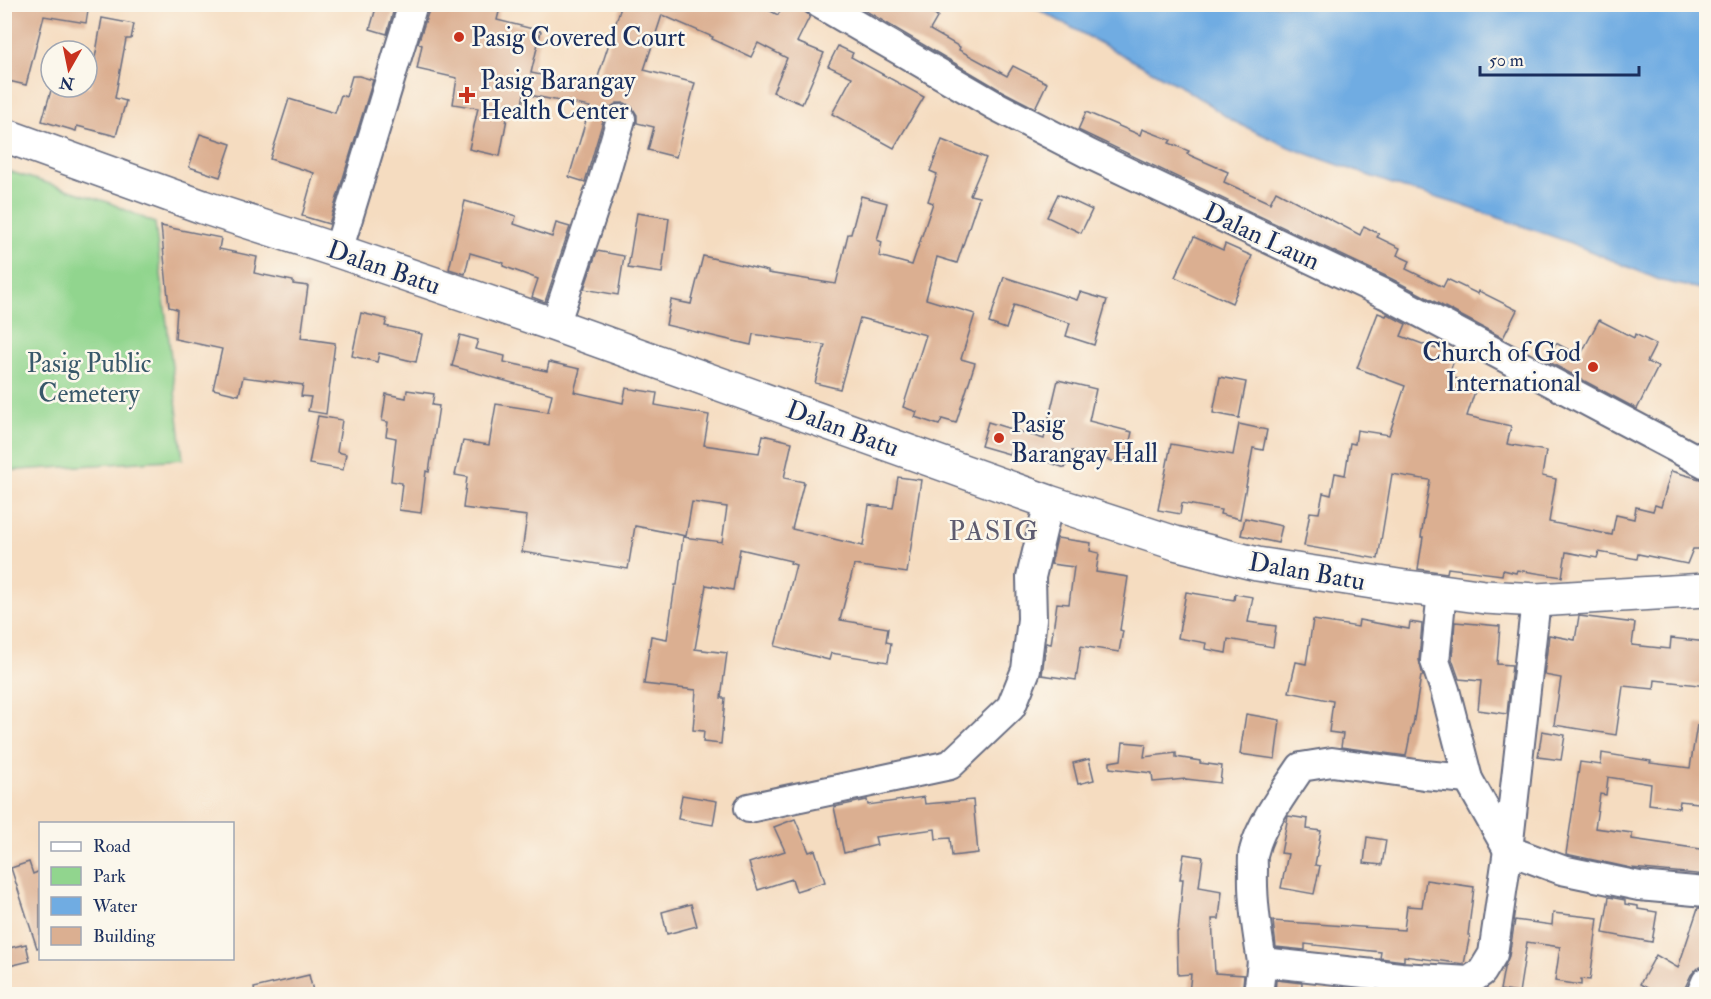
<svg xmlns="http://www.w3.org/2000/svg" width="1711" height="999" font-family="'IM FELL Double Pica',serif">
<style>
.green{fill:#91d58e;stroke:#568276;stroke-width:1.5}
.water{fill:#70ace2;stroke:#466ea0;stroke-width:1.5}
.building{fill:#dbaf91}
.lines{fill:none;stroke-linecap:round;stroke-linejoin:round}
.minor-casing{stroke:#676c80;stroke-width:32}
.major-casing{stroke:#676c80;stroke-width:36}
.minor{stroke:#fff;stroke-width:28}
.major{stroke:#fff;stroke-width:33}
.poi-dot{fill:#c8321e;stroke:#fbf7ec;stroke-width:2}
.labels{text-anchor:middle;stroke-width:5;stroke-linejoin:round;paint-order:stroke}
.poi-label{font-size:26px;fill:#1b2f5e;stroke:#fbf7ec;text-anchor:start}
.street-label{font-size:26px;fill:#1b2f5e;stroke:#fbf7ec}
.park-label{font-size:26px;fill:#38586a;stroke:#fbf7ec}
.quarter-label{font-size:28px;letter-spacing:1.5px;fill:#5e5c70;stroke:#fbf7ec}
</style>
<rect width="100%" height="100%" fill="#fbf7ec"/>
<filter id="ink" filterUnits="userSpaceOnUse"><feTurbulence type="fractalNoise" baseFrequency=".0167" numOctaves="2"/><feDisplacementMap in="SourceGraphic" scale="12" xChannelSelector="R" yChannelSelector="G"/><feConvolveMatrix kernelMatrix="1 2 1 2 8 2 1 2 1" color-interpolation-filters="sRGB"/></filter>
<filter id="wash" filterUnits="userSpaceOnUse"><feTurbulence type="fractalNoise" baseFrequency=".008" numOctaves="4" result="noise"/><feDisplacementMap in="SourceGraphic" scale="24" xChannelSelector="R" yChannelSelector="G"/><feGaussianBlur stdDeviation="1.35" result="paint"/><feColorMatrix in="noise" values="0 0 0 0 0 0 0 0 0 0 0 0 0 0 0 0 0 1.4 0 .05"/><feComposite in="paint" operator="in"/></filter>
<g filter="url(#wash)">
<rect width="100%" height="100%" fill="#f5dcc0"/>
<polygon class="green" points="5,170 108,202 155,223 183,459 5,471"/>
<polygon class="water" points="1030,5 1706,5 1706,290 1662,281 1566,241 1458,204 1401,187 1291,148 1233,121 1185,89"/>
<g id="blocks">
<g class="building">
<polygon points="6,4 89,4 86,23 44,16 26,85 4,80 4,12"/>
<polygon points="377,4 395,5 387,34 370,29"/>
<polygon points="431,4 501,4 497,20 541,31 531,73 595,86 622,4 757,4 778,15 784,4 804,4 805,12 810,16 797,42 824,53 802,104 773,92 787,58 758,43 751,57 712,39 713,37 662,15 644,70 695,83 676,157 648,150 654,127 637,123 637,115 632,107 625,103 617,103 609,108 605,114 585,182 569,177 590,107 524,94 520,116 508,113 500,156 469,149 478,108 453,104 457,78 417,69 422,45 418,43"/>
<polygon points="854,4 917,4 938,16 930,30 960,47 959,50 1007,76 1013,66 1047,83 1035,108 1002,91"/>
<polygon points="102,18 134,24 131,39 126,39 115,98 126,101 116,136 77,126 76,131 42,121 52,87 90,87"/>
<polygon points="838,46 853,53 851,57 924,97 894,148 832,114 852,77 828,66"/>
<polygon points="352,76 359,76 373,80 329,224 302,216 314,173 270,159 289,99 335,113 341,95 346,97"/>
<polygon points="1086,112 1140,135 1142,129 1171,140 1169,143 1189,151 1187,154 1228,172 1224,182 1270,203 1276,191 1360,235 1364,226 1379,234 1377,237 1400,248 1397,255 1410,261 1406,269 1443,287 1447,279 1478,294 1479,291 1517,310 1503,338 1392,279 1078,130"/>
<polygon points="200,134 231,144 220,177 189,167"/>
<polygon points="942,140 986,158 970,195 979,197 957,263 937,257 926,299 975,314 961,359 975,363 956,423 942,419 939,425 915,417 917,412 903,407 926,335 860,318 840,389 815,383 825,345 753,334 751,345 666,325 671,300 691,304 703,256 768,271 768,273 836,284 848,234 851,234 861,196 887,203 877,240 882,242 879,256 912,265 933,203 928,201 937,174 930,171"/>
<polygon points="1058,194 1092,210 1081,233 1047,217"/>
<polygon points="465,201 516,216 514,224 552,237 556,223 570,227 545,302 532,297 538,279 503,266 504,263 470,253 465,274 449,269"/>
<polygon points="637,213 669,218 662,273 628,268"/>
<polygon points="161,226 221,238 219,249 257,257 254,273 293,281 293,284 308,286 301,338 335,343 326,414 308,411 311,397 301,396 303,385 243,377 239,395 213,389 222,349 175,339 177,309 169,307"/>
<polygon points="1194,237 1223,250 1225,244 1252,256 1232,303 1175,277"/>
<polygon points="597,251 624,256 618,295 584,289"/>
<polygon points="1004,277 1077,300 1080,292 1107,300 1094,345 1066,336 1070,323 1014,305 1006,329 989,323"/>
<polygon points="361,313 387,319 385,326 422,334 416,362 379,353 377,362 352,356"/>
<polygon points="1378,313 1386,316 1387,314 1406,324 1401,336 1436,349 1437,345 1457,353 1448,376 1477,385 1467,416 1511,426 1507,444 1546,451 1542,476 1556,479 1549,522 1612,535 1616,515 1634,519 1636,507 1653,511 1655,505 1661,507 1671,471 1707,481 1707,549 1693,549 1687,564 1638,554 1637,559 1599,552 1597,558 1566,552 1562,577 1517,570 1516,573 1503,570 1502,575 1448,568 1447,573 1418,569 1423,537 1421,537 1430,480 1392,474 1378,559 1304,546 1310,512 1319,513 1323,493 1331,495 1335,473 1345,475 1350,443 1355,444 1357,430 1389,435 1405,386 1357,368"/>
<polygon points="1599,320 1634,338 1635,334 1656,344 1647,362 1658,367 1637,409 1547,361 1556,343 1580,356"/>
<polygon points="460,335 478,340 475,349 505,356 504,362 547,371 549,362 580,369 574,392 623,403 626,388 657,393 655,405 709,415 704,445 759,453 763,435 792,442 784,478 804,482 792,529 863,546 869,505 893,508 898,477 921,480 907,573 854,565 840,620 888,628 886,642 891,643 888,662 831,653 829,660 775,646 796,565 790,563 791,561 740,549 733,590 706,585 695,649 727,653 721,698 725,698 721,744 703,742 704,731 693,730 696,690 644,684 651,636 667,639 675,585 677,585 683,537 722,542 727,507 692,502 686,536 635,526 628,569 522,552 527,516 463,508 467,477 455,475 463,441 489,445 496,404 548,412 552,394 452,366"/>
<polygon points="1220,377 1246,382 1239,418 1213,413"/>
<polygon points="1058,380 1096,389 1089,421 1132,432 1125,464 1072,451 1065,468 1011,449 1009,454 981,446 988,422 1044,439"/>
<polygon points="407,390 434,394 432,405 439,406 429,472 426,471 421,513 399,510 402,483 391,481 396,438 386,436 388,422 382,421 386,394 406,398"/>
<polygon points="318,416 342,420 337,452 346,454 343,470 309,464"/>
<polygon points="1239,424 1267,430 1263,450 1253,448 1240,519 1220,514 1221,510 1182,503 1180,514 1158,510 1171,444 1233,455"/>
<polygon points="1245,518 1282,526 1278,543 1241,535"/>
<polygon points="1057,538 1091,543 1090,551 1099,553 1096,572 1128,577 1120,630 1123,631 1119,652 1081,646 1076,680 1042,675 1046,643 1051,644 1057,603 1069,604 1074,567 1051,564"/>
<polygon points="1186,592 1234,600 1235,594 1253,597 1248,622 1276,626 1273,647 1228,639 1226,653 1205,649 1206,643 1178,638"/>
<polygon points="1579,616 1635,623 1632,645 1670,649 1671,638 1707,642 1707,686 1655,680 1654,689 1623,686 1616,735 1554,725 1561,678 1544,675 1549,635 1575,640"/>
<polygon points="1313,620 1358,627 1359,620 1409,629 1410,622 1422,624 1419,660 1423,676 1421,676 1413,725 1412,725 1406,756 1341,747 1343,734 1329,732 1333,701 1289,692 1296,662 1306,664"/>
<polygon points="1455,622 1500,626 1497,664 1512,665 1507,714 1478,710 1481,681 1459,679 1452,659"/>
<polygon points="1246,714 1280,720 1275,759 1240,754"/>
<polygon points="1697,725 1707,726 1707,804 1680,801 1679,808 1649,804 1651,784 1608,777 1606,795 1600,794 1595,828 1632,833 1632,839 1707,850 1707,875 1631,868 1566,854 1580,762 1601,765 1602,753 1651,761 1650,763 1690,768"/>
<polygon points="1542,731 1565,735 1561,760 1538,757"/>
<polygon points="1123,742 1146,744 1144,757 1176,753 1176,757 1200,761 1200,763 1222,766 1220,783 1186,779 1153,782 1152,773 1110,768 1110,762 1121,760"/>
<polygon points="1089,759 1094,780 1078,784 1073,763"/>
<polygon points="682,795 717,801 713,825 678,819"/>
<polygon points="924,797 925,804 973,800 978,853 952,856 950,838 936,839 935,829 875,837 877,845 844,853 834,807 867,800 868,805"/>
<polygon points="1288,816 1308,819 1307,829 1321,831 1315,865 1320,866 1314,894 1281,888 1288,854 1281,853"/>
<polygon points="795,819 809,852 815,850 825,882 796,891 792,879 758,890 749,863 785,851 774,827"/>
<polygon points="1367,837 1386,840 1382,865 1364,863"/>
<polygon points="1184,854 1203,857 1199,887 1222,891 1219,919 1212,919 1215,973 1244,975 1242,994 1219,992 1219,994 1189,993 1191,974 1178,975 1177,932 1178,932 1183,879 1180,879"/>
<polygon points="29,862 33,874 40,871 40,947 37,948 11,868"/>
<polygon points="1426,880 1474,887 1468,935 1470,935 1464,964 1404,956 1404,961 1380,958 1381,952 1305,944 1305,950 1276,947 1273,921 1404,930 1407,906 1422,907"/>
<polygon points="1609,897 1625,900 1625,904 1638,906 1638,909 1657,912 1652,942 1603,933"/>
<polygon points="691,904 697,926 667,934 662,912"/>
<polygon points="1698,908 1707,908 1707,954 1703,966 1696,969 1691,975 1682,994 1658,994 1640,984 1656,955 1678,968"/>
<polygon points="1553,913 1598,918 1590,980 1581,979 1581,985 1555,981 1560,947 1527,942 1519,993 1500,990 1504,968 1509,956 1515,920 1552,925"/>
<polygon points="26,944 30,961 9,966 5,949"/>
<polygon points="309,975 313,991 296,994 255,994 254,988"/>
<polygon points="1276,980 1302,983 1301,994 1275,994"/>
</g>
</g>
</g>
<g filter="url(#ink)">
<use href="#blocks" fill-opacity="0" stroke="#676c80" stroke-width="1.5"/>
<g class="lines">
<g class="minor-casing">
<g id="minor">
<polyline points="820,4 994,105 1089,154 1385,294 1706,464"/>
<polyline points="338,251 413,4"/>
<polyline points="555,325 602,184 621,119"/>
<polyline points="1442,591 1435,661 1445,690 1468,779 1508,850 1562,870 1639,886 1706,892"/>
<polyline points="749,808 950,765 1011,707 1026,670 1032,619 1031,577 1049,502"/>
<path d="M1262,962C1257,931 1252,901 1253,870C1253,864 1252,857 1254,851C1261,823 1285,791 1301,767L1332,762L1424,775L1468,779"/>
<polyline points="1258,994 1262,962 1401,977 1469,981 1482,972 1493,954 1508,850 1536,600"/>
<polyline points="1701,994 1706,982"/>
</g>
</g>
<g class="major-casing">
<polyline id="major" points="4,135 203,207 338,251 555,325 1049,502 1175,543 1257,564 1405,587 1442,591 1485,597 1536,600 1706,590"/>
</g>
<use href="#minor" class="minor"/>
<use href="#major" class="major"/>
</g>
</g>
<g class="poi-dot">
<circle cx="459" cy="37" r="6"/>
<path d="M464 86h6v6h6v6h-6v6h-6v-6h-6v-6h6z"/>
<circle cx="1593" cy="367" r="6"/>
<circle cx="999" cy="438" r="6"/>
</g>
<g class="labels">
<g class="poi-label">
<text x="471" y="46">Pasig Covered Court</text>
<text x="480" y="89">Pasig Barangay<tspan x="480" dy="30">Health Center</tspan></text>
<text x="1581" y="361" text-anchor="end">Church of God<tspan x="1581" dy="30">International</tspan></text>
<text x="1011" y="432">Pasig<tspan x="1011" dy="30">Barangay Hall</tspan></text>
</g>
<g class="street-label">
<text transform="translate(1262 236) rotate(25)" y="9">Dalan Laun</text>
<text transform="translate(384 267) rotate(19)" y="9">Dalan Batu</text>
<text transform="translate(843 428) rotate(20)" y="9">Dalan Batu</text>
<text transform="translate(1307 571) rotate(10)" y="9">Dalan Batu</text>
</g>
<g class="park-label">
<text x="89" y="372">Pasig Public<tspan x="89" dy="30">Cemetery</tspan></text>
</g>
<g class="quarter-label">
<text x="994" y="540">PASIG</text>
</g>
</g>
<rect width="1711" height="999" fill="none" stroke="#fbf7ec" stroke-width="24"/>
<rect x="39" y="822" width="195" height="138" fill="#fbf7ec" stroke="#a1a7b3" stroke-width="1.5"/>
<rect x="51" y="842" width="30" height="9" fill="#ffffff" stroke="#a1a7b3" stroke-width="1.5"/>
<text x="93" y="852" font-size="18" fill="#1b2f5e">Road</text>
<rect x="51" y="867" width="30" height="18" fill="#91d58e" stroke="#a1a7b3" stroke-width="1.5"/>
<text x="93" y="882" font-size="18" fill="#1b2f5e">Park</text>
<rect x="51" y="897" width="30" height="18" fill="#70ace2" stroke="#a1a7b3" stroke-width="1.5"/>
<text x="93" y="912" font-size="18" fill="#1b2f5e">Water</text>
<rect x="51" y="927" width="30" height="18" fill="#dbaf91" stroke="#a1a7b3" stroke-width="1.5"/>
<text x="93" y="942" font-size="18" fill="#1b2f5e">Building</text>
<g transform="translate(69 69) rotate(189)"><circle r="28" fill="#fbf7ec" stroke="#a1a7b3" stroke-width="1.5"/>
<path d="M0-4.5L10 22L0 15L-10 22Z" fill="#c8321e"/>
<text y="-9" font-size="16" font-weight="bold" text-anchor="middle" fill="#1b2f5e">N</text>
</g>
<path d="M1480 66v9h159v-9" fill="none" stroke="#1b2f5e" stroke-width="3"/>
<text x="1489" y="66" font-size="18" fill="#1b2f5e" stroke="#fbf7ec" stroke-width="4.5" paint-order="stroke">50 m</text>
</svg>
